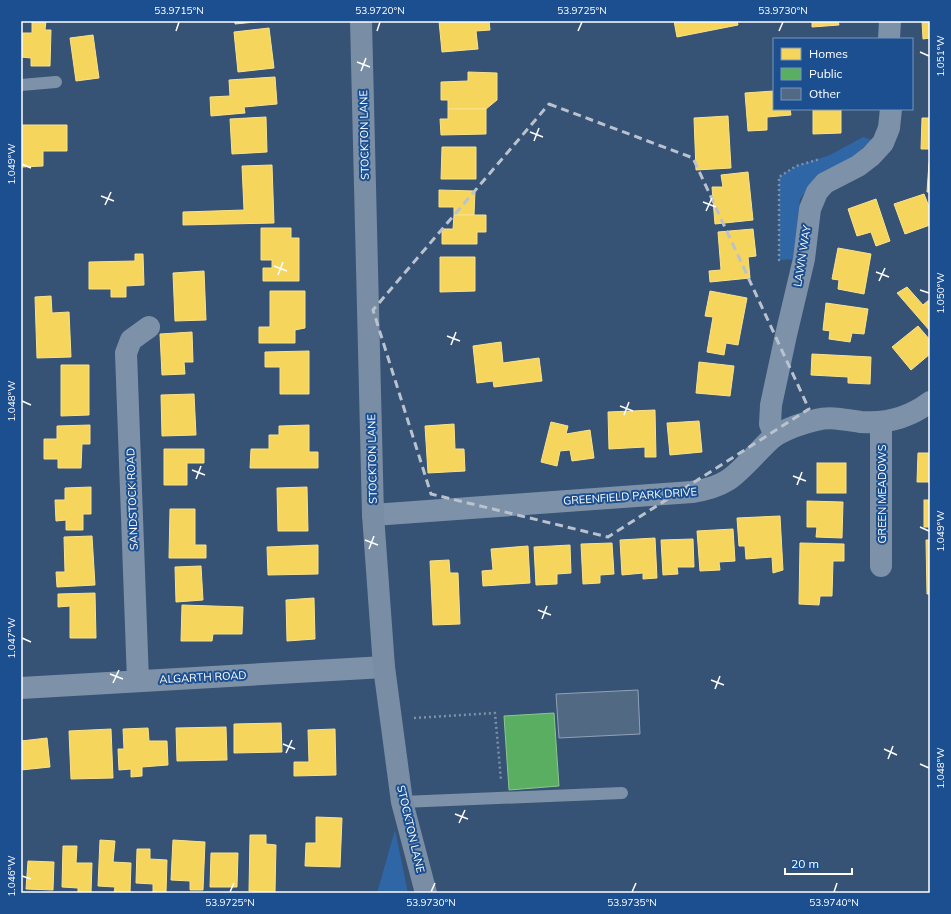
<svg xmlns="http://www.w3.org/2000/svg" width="951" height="914" font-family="Mulish,sans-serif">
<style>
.green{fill:#2f66a5}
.homes{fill:#f6d55c;stroke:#f9e28d}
.public{fill:#5aae61;stroke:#8cc690}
.building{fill:#526984;stroke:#92a2b6}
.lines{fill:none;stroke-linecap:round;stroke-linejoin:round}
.path{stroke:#7d92a8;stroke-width:2.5;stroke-dasharray:2 3;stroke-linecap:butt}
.lane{stroke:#7d92a8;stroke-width:12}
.street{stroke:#7d92a8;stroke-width:22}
.secondary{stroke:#798da4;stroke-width:22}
.marked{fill:none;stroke:#b9c2ce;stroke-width:3;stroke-dasharray:8 5;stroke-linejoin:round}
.ticks{fill:none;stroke:#fff;stroke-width:1.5}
.labels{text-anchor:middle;stroke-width:4;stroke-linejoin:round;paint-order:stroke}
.street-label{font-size:11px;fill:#fff;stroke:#1b4f8f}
.neatline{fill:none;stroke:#fff;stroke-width:1.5}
.ticks-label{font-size:10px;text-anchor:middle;fill:#fff}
</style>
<rect width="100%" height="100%" fill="#365274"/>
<g class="green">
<polygon points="863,137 872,140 851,158 816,179 800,199 794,259 779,260 779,177 796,166 830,155"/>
<polygon points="395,830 408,893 377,893"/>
</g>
<g class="homes">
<polygon points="32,21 46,21 45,30 51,30 50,66 31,66 31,58 21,57 21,33 32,33"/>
<polygon points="235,21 265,21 235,24"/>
<polygon points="439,21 489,21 490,30 476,31 478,49 442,52"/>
<polygon points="674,21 737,21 738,25 677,37"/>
<polygon points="812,21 838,21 839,25 812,27"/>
<polygon points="922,21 930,21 930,38 923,39"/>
<polygon points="269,28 274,68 238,72 234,32"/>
<polygon points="93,35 99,78 76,81 70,38"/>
<polygon points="468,72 497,73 497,100 486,109 448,109 448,100 441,100 441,82 468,81"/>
<polygon points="275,77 277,104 244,107 245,113 211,116 210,97 230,96 229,80"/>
<polygon points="774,91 774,109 790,109 791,115 767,117 767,130 748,131 745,93"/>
<polygon points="448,109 486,109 486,134 441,135 440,119 448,119"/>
<polygon points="813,109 841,109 841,133 813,134"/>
<polygon points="728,116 731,168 696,170 694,118"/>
<polygon points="266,117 267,152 232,154 230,119"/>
<polygon points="922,118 930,118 930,149 921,149"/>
<polygon points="21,125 67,125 67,151 43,151 43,166 21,167"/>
<polygon points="442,147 476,147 476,179 441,179"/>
<polygon points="929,163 930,164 930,192 927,192"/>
<polygon points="272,165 274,223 183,225 183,212 244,210 242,166"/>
<polygon points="748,172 753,220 715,224 712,187 723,187 721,175"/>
<polygon points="439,190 475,191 474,215 454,215 454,207 439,207"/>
<polygon points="924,194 930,209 930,225 905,234 894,204"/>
<polygon points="876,199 890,241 876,246 871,232 857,236 848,209"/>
<polygon points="454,215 486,215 486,232 477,232 477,244 442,244 442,229 453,229"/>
<polygon points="261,228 291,228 291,238 299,238 299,281 263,281 263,268 272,268 272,260 261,260"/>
<polygon points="753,229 756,256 748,257 750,278 710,282 709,271 721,270 718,232"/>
<polygon points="838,248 871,254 864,294 838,289 839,280 832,279"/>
<polygon points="135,254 143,254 144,285 126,286 126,297 111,297 111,289 89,289 89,262 135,261"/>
<polygon points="440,257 475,257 475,291 440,292"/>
<polygon points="204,271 206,320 175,321 173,273"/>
<polygon points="907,287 923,305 930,299 930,331 897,293"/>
<polygon points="270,291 305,291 305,328 295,330 295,343 259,343 259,327 270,327"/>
<polygon points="710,291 747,298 738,345 726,343 724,355 707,352 713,317 705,316"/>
<polygon points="51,296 52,313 69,312 71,357 37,358 35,297"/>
<polygon points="826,303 868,309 864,334 852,333 850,342 829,339 830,331 823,330"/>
<polygon points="918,326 930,340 930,354 911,370 892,347"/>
<polygon points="192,332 193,362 184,362 185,374 162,375 160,334"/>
<polygon points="501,342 503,363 539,358 542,381 494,387 493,381 477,383 473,346"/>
<polygon points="309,351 309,394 280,394 280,367 265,367 265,352"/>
<polygon points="812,354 871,357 870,384 848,383 848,377 811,375"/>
<polygon points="699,362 734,366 730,396 696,393"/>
<polygon points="61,365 89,365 89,415 61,416"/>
<polygon points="194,394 196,435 162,436 161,395"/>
<polygon points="655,410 656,457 645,457 645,447 609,449 608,412"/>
<polygon points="699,421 702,452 670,455 667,423"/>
<polygon points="551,422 568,426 566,434 590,430 594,458 572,461 570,450 560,451 557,466 541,462"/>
<polygon points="454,424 455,449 464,449 465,471 428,473 425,426"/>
<polygon points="90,425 90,444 82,444 81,468 58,468 58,459 44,459 44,439 57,439 57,426"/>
<polygon points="309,425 309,452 318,452 318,468 250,468 251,449 269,449 269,435 279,435 279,426"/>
<polygon points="164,449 204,449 204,463 187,463 187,485 164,485"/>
<polygon points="918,453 930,453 930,482 917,482"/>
<rect x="817" y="463" width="29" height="30"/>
<polygon points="91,487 91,514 83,514 83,530 66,530 66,520 56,521 55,500 65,500 65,488"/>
<polygon points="307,487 308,531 278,531 277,488"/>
<rect x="924" y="500" width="6" height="27"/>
<polygon points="807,501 843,502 842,538 816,537 817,527 807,527"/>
<polygon points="170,509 195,509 195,545 206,545 206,558 169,558"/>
<polygon points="780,516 783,570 773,573 772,557 746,559 745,546 739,546 737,518"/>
<polygon points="733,529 735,561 719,562 720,570 700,571 697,531"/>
<polygon points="92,536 95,585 57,587 56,572 65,572 64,537"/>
<polygon points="655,538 657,578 643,579 643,573 622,575 620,540"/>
<polygon points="693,539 694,567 677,567 678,574 663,575 661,540"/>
<polygon points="926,540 930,540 930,594 927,594"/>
<polygon points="612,543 614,574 600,575 600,583 583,584 581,544"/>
<polygon points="800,543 844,544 844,561 833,561 832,596 820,596 819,605 799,604"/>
<polygon points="318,545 318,574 268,575 267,547"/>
<polygon points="570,545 571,573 557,574 557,584 536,585 534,547"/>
<polygon points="528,546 530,583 483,586 482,571 493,570 491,549"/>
<polygon points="449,560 450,573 458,573 460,624 433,625 430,561"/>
<polygon points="201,566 203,600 176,602 175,567"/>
<polygon points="95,593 96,638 70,638 70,606 58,607 58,594"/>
<polygon points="314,598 315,639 287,641 286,600"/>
<polygon points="182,605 243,607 242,634 213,634 212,641 181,641"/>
<polygon points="281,723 282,752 234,753 234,724"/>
<polygon points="226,727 227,760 177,761 176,728"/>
<polygon points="148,728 149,741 167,741 168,765 142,767 142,776 131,777 131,769 119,770 118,749 124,749 123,729"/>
<polygon points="111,729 113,778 71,779 69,731"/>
<polygon points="335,729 336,775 294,776 294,762 309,762 308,730"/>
<polygon points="47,738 50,767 21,770 21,741"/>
<polygon points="316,817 342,818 340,867 305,866 306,843 316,843"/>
<polygon points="250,835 266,835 266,844 276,845 275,892 249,891"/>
<polygon points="100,840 115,841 113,862 131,863 130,893 114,893 115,887 98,886"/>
<polygon points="173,840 205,842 203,890 190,890 190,881 171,880"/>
<polygon points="63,846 77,846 76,863 92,863 91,893 78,893 78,888 62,887"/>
<polygon points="137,849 150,849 150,859 167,860 166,893 153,892 153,884 136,883"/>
<polygon points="211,853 238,853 237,887 210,887"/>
<polygon points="28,861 54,862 53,890 26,889"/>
</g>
<polygon class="public" points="554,713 559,786 509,790 504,716"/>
<polygon class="building" points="638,690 640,734 559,738 556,694"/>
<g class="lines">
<g class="path">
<polyline points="780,260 779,260 779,177 796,166 820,159"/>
<polyline points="414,718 495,713 501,780"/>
</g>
<g class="lane">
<polyline points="21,85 56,82"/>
<polyline points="402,802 622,793"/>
</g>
<g class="street">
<polyline points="889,39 890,21"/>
<polyline points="775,436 770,424 771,405 786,335 804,259 810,209 817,192 825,183 858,166 871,156 883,143 889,128 891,109"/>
<path d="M373,515L692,492C725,487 733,478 756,454C762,448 769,440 776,435C787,429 803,423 816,420C831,416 846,420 861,422C886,424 910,417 930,402"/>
<polyline points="881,566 881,422"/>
<polyline points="138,681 126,353 131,340 149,327"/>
<polyline points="21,688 384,667"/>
</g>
<polyline class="secondary" points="361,21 373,515 384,667 402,802 426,893"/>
</g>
<path class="marked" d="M549,104L693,158L809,409L608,537L431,494L373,310Z"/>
<path class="ticks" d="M176,31L179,22M377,31L380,22M578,31L582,22M779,31L783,22M920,52L929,56M357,62L370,67M361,71L366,58M530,132L543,137M534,141L539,128M22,164L31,168M101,196L114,201M703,202L716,207M105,205L111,192M706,211L712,198M274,266L287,271M876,272L889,277M278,275L283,262M879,281L885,268M920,290L929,293M447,336L460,341M451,345L456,332M22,401L31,405M620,406L633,411M624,415L629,402M192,470L205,475M793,476L806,481M196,479L201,466M797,485L802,472M920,527L929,531M365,540L378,545M369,549L374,536M538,610L551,615M542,619L547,606M22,638L31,642M110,674L123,679M711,680L724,685M113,683L119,670M715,689L720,676M283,744L295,749M884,749L897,755M286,753L292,740M888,759L893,746M920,764L929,768M455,814L468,819M459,823L465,810M22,876L31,879M230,892L234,883M431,892L435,883M632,892L636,883M834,892L837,883"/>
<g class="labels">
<g class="street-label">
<text transform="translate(364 135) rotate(-91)" y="4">STOCKTON LANE</text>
<text transform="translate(802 256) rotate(-81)" y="4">LAWN WAY</text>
<text transform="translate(372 459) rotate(-91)" y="4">STOCKTON LANE</text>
<text transform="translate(882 494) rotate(-90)" y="4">GREEN MEADOWS</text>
<text transform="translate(630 496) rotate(-4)" y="4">GREENFIELD PARK DRIVE</text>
<text transform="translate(132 499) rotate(-92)" y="4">SANDSTOCK ROAD</text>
<text transform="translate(203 677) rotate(-3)" y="4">ALGARTH ROAD</text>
<text transform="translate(411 829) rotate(77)" y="4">STOCKTON LANE</text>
</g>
</g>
<rect width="951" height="914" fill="none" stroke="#1b4f8f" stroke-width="44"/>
<rect x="773" y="38" width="140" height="72" fill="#1b4f8f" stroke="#7695bc"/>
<rect x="781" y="48" width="20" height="12" fill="#f6d55c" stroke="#7695bc"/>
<text x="809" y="58" font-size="12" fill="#ffffff">Homes</text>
<rect x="781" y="68" width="20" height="12" fill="#5aae61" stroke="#7695bc"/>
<text x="809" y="78" font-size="12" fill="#ffffff">Public</text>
<rect x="781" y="88" width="20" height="12" fill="#526984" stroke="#7695bc"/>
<text x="809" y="98" font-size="12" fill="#ffffff">Other</text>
<path d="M785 868v6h67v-6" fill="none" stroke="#ffffff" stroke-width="2"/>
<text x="791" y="868" font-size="12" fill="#ffffff" stroke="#1b4f8f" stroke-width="3" paint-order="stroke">20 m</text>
<rect x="22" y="22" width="907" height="870" class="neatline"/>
<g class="ticks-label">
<text x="179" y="14">53.9715°N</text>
<text x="380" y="14">53.9720°N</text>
<text x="582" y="14">53.9725°N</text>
<text x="783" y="14">53.9730°N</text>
<text transform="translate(940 56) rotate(-90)" y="4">1.051°W</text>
<text transform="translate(11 164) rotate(-90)" y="4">1.049°W</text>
<text transform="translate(940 293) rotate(-90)" y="4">1.050°W</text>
<text transform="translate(11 401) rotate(-90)" y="4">1.048°W</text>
<text transform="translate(940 531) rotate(-90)" y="4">1.049°W</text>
<text transform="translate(11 638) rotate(-90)" y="4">1.047°W</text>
<text transform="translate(940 768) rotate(-90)" y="4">1.048°W</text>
<text transform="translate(11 876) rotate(-90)" y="4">1.046°W</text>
<text x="230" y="906">53.9725°N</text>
<text x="431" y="906">53.9730°N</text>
<text x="632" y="906">53.9735°N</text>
<text x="834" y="906">53.9740°N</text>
</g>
</svg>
